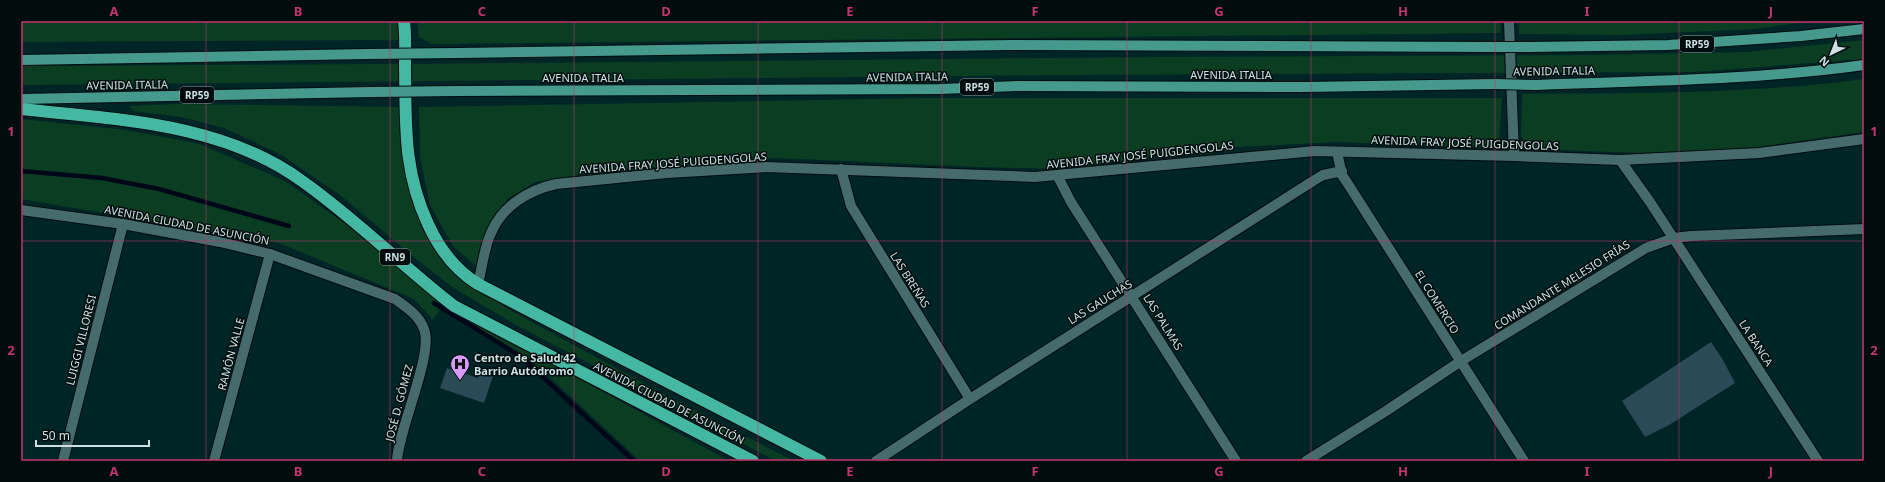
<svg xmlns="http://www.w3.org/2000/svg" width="1885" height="482" font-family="'Noto Sans',sans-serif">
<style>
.green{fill:#0b3d23}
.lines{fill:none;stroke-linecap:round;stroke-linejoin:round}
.stream{stroke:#000718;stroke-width:4.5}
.building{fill:#2a4a55}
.minor-casing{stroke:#000c0d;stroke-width:12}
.major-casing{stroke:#000c0d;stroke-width:12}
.highway-casing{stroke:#000c0d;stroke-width:14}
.minor{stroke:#466b6d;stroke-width:10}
.major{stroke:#45998d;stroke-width:10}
.highway{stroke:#44b8a2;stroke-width:12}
.major-bridge-casing{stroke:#000c0d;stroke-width:12;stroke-linecap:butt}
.major-bridge{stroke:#45998d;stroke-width:10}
.grid{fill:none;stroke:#c4366f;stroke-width:1;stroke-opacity:0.55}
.labels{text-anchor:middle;stroke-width:3;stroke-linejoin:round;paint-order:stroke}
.shield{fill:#010c0d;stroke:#90a1a2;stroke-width:1}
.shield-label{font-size:10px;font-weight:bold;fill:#cde1e2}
.street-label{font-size:11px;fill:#cde1e2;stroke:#010c0d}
.poi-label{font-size:11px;font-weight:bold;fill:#cde1e2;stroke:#010c0d;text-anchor:start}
.neatline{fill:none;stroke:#c4366f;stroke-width:1.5}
.grid-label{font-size:13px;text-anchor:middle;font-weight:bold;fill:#c4366f}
</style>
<rect width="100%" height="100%" fill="#002527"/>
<g class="green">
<polygon points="21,21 399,21 401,40 21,42"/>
<polygon points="417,21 1500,21 1501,33 432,44 419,37"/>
<polygon points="1519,21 1812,21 1755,29 1624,35 1519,34"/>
<polygon points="1864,40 1864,59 1694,72 1070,75 21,85 21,66 389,64 1168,57 1580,55 1747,52"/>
<path d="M1864,79V132L1752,148L1665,154L1536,149L1525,144L1521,135L1522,94C1636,93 1751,94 1864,79Z"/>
<polygon points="926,98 1502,98 1499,140 1493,147 1336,142 1200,149 1065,169 978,167 777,158 603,171 535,182 507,199 498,214 479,269 453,246 430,205 420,157 419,107"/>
<polygon points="176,104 404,107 411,185 466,281 508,309 656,390 794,461 776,461 518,326 455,289 416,259 340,195 280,154 224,128 181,117 133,111 130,106"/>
<polygon points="21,119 126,130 200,144 285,181 354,230 396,265 463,315 729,461 640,461 529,358 441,307 433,320 414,299 279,243 21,199"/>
</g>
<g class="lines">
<g class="stream">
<polyline points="21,171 102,178 159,189 289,226"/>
<polyline points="434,303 520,356 634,461"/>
</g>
</g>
<g class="building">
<polygon points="1711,342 1723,360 1735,383 1669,425 1645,437 1622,401"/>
<polygon points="447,368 478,378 480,371 493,376 484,403 440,388"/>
</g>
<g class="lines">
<g class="minor-casing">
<g id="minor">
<polyline points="1509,21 1514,156"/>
<polyline points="1337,152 1342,175 1348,184 1524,461"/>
<polyline points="1620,160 1650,202 1818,461"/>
<polyline points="841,169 851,206 970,399"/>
<polyline points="1057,175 1071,202 1236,461"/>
<path d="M21,210L123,224L220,242L270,254L395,299C406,307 419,315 424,329C434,354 398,430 397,461"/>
<path d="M478,284C482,268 484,248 491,233C502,206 529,190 556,184L667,173L766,167L1035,177L1315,151L1514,156L1620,160L1759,153L1864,139"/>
<polyline points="63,461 123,224"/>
<polyline points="214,461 270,254"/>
<polyline points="876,461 970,399 1313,181 1323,175 1342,171"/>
<polyline points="1306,461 1386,411 1461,361 1646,248 1674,238 1691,236 1864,229"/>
</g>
</g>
<g class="major-casing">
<g id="major">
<polyline points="1529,47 1668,45 1801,36 1864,29"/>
<polyline points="458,53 1012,45 1486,47"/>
<polyline points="21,60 367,54"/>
<path d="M1536,85C1645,81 1755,80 1864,65"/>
<polyline points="459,91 940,89 1019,86 1305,87 1495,84"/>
<polyline points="21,99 372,92"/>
</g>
</g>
<g class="highway-casing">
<g id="highway">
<path d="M404,21C406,36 405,51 405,67C406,124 403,170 428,224C439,248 455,270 478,284L821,461"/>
<path d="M21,109C117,120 221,122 302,181C356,219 402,266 454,306L753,461"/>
</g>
</g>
<use href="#minor" class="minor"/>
<use href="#major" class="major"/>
<use href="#highway" class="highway"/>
<g class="major-bridge-casing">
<g id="major-bridge">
<polyline points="1486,47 1529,47"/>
<polyline points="367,54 458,53"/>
<polyline points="1495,84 1536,85"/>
<polyline points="372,92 459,91"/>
</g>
</g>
<use href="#major-bridge" class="major-bridge"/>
</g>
<path class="grid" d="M206,21V461M390,21V461M574,21V461M758,21V461M942,21V461M1127,21V461M1311,21V461M1495,21V461M1679,21V461M21,241H1864"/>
<defs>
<g id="hospital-pin" transform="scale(1)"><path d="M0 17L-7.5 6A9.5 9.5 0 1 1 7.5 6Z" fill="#d89af8" stroke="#010c0d"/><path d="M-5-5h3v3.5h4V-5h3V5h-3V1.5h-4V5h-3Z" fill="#111"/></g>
</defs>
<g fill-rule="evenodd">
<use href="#hospital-pin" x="460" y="364"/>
</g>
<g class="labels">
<g class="shield">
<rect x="1680" y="36" width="34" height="16" rx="3"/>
<rect x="960" y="79" width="34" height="16" rx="3"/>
<rect x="180" y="87" width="34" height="16" rx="3"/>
<rect x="380" y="249" width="30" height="16" rx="3"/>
</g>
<g class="shield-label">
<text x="1697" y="48">RP59</text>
<text x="977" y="91">RP59</text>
<text x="197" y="99">RP59</text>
<text x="395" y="261">RN9</text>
</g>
<g class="street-label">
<text transform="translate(1554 71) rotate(-1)" y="4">AVENIDA ITALIA</text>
<text x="1231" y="79">AVENIDA ITALIA</text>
<text transform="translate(907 77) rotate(-1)" y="4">AVENIDA ITALIA</text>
<text x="583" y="82">AVENIDA ITALIA</text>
<text transform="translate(127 85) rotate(-1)" y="4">AVENIDA ITALIA</text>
<text transform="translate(1465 143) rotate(2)" y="4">AVENIDA FRAY JOSÉ PUIGDENGOLAS</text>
<text transform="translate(1140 155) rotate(-6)" y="4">AVENIDA FRAY JOSÉ PUIGDENGOLAS</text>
<text transform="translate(673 163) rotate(-4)" y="4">AVENIDA FRAY JOSÉ PUIGDENGOLAS</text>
<text transform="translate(187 225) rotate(11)" y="4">AVENIDA CIUDAD DE ASUNCIÓN</text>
<text transform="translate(910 280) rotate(58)" y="4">LAS BREÑAS</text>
<text transform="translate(1562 285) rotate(-32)" y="4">COMANDANTE MELESIO FRÍAS</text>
<text transform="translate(1100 302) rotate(-32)" y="4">LAS GAUCHAS</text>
<text transform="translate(1437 302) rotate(58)" y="4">EL COMERCIO</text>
<text transform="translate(1163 322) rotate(58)" y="4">LAS PALMAS</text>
<text transform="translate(81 340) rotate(-76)" y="4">LUIGGI VILLORESI</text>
<text transform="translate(1756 343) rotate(57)" y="4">LA BANCA</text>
<text transform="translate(231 354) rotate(-75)" y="4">RAMÓN VALLE</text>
<text transform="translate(399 403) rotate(-75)" y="4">JOSÉ D. GÓMEZ</text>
<text transform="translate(669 403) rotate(27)" y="4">AVENIDA CIUDAD DE ASUNCIÓN</text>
</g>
<g class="poi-label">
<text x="474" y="362">Centro de Salud 42<tspan x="474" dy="13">Barrio Autódromo</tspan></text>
</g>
</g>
<rect width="1885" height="482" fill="none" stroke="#010c0d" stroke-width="44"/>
<g transform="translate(1831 54) rotate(223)" stroke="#010c0d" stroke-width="3" paint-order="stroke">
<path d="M0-3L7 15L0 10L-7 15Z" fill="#cde1e2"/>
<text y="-6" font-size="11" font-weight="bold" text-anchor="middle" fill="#cde1e2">N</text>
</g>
<path d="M36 440v6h113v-6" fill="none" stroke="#cde1e2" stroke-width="2"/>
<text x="42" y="440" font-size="12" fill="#cde1e2" stroke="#010c0d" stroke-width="3" paint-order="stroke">50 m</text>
<rect x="22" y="22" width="1841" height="438" class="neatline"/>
<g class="grid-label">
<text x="114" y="16">A</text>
<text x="298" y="16">B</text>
<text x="482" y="16">C</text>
<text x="666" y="16">D</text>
<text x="850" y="16">E</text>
<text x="1035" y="16">F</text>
<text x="1219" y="16">G</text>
<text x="1403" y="16">H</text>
<text x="1587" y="16">I</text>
<text x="1771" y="16">J</text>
<text x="11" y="136">1</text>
<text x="1874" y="136">1</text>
<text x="11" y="355">2</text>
<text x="1874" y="355">2</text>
<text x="114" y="476">A</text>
<text x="298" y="476">B</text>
<text x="482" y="476">C</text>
<text x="666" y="476">D</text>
<text x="850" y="476">E</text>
<text x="1035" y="476">F</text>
<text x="1219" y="476">G</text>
<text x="1403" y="476">H</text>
<text x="1587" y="476">I</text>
<text x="1771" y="476">J</text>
</g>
</svg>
